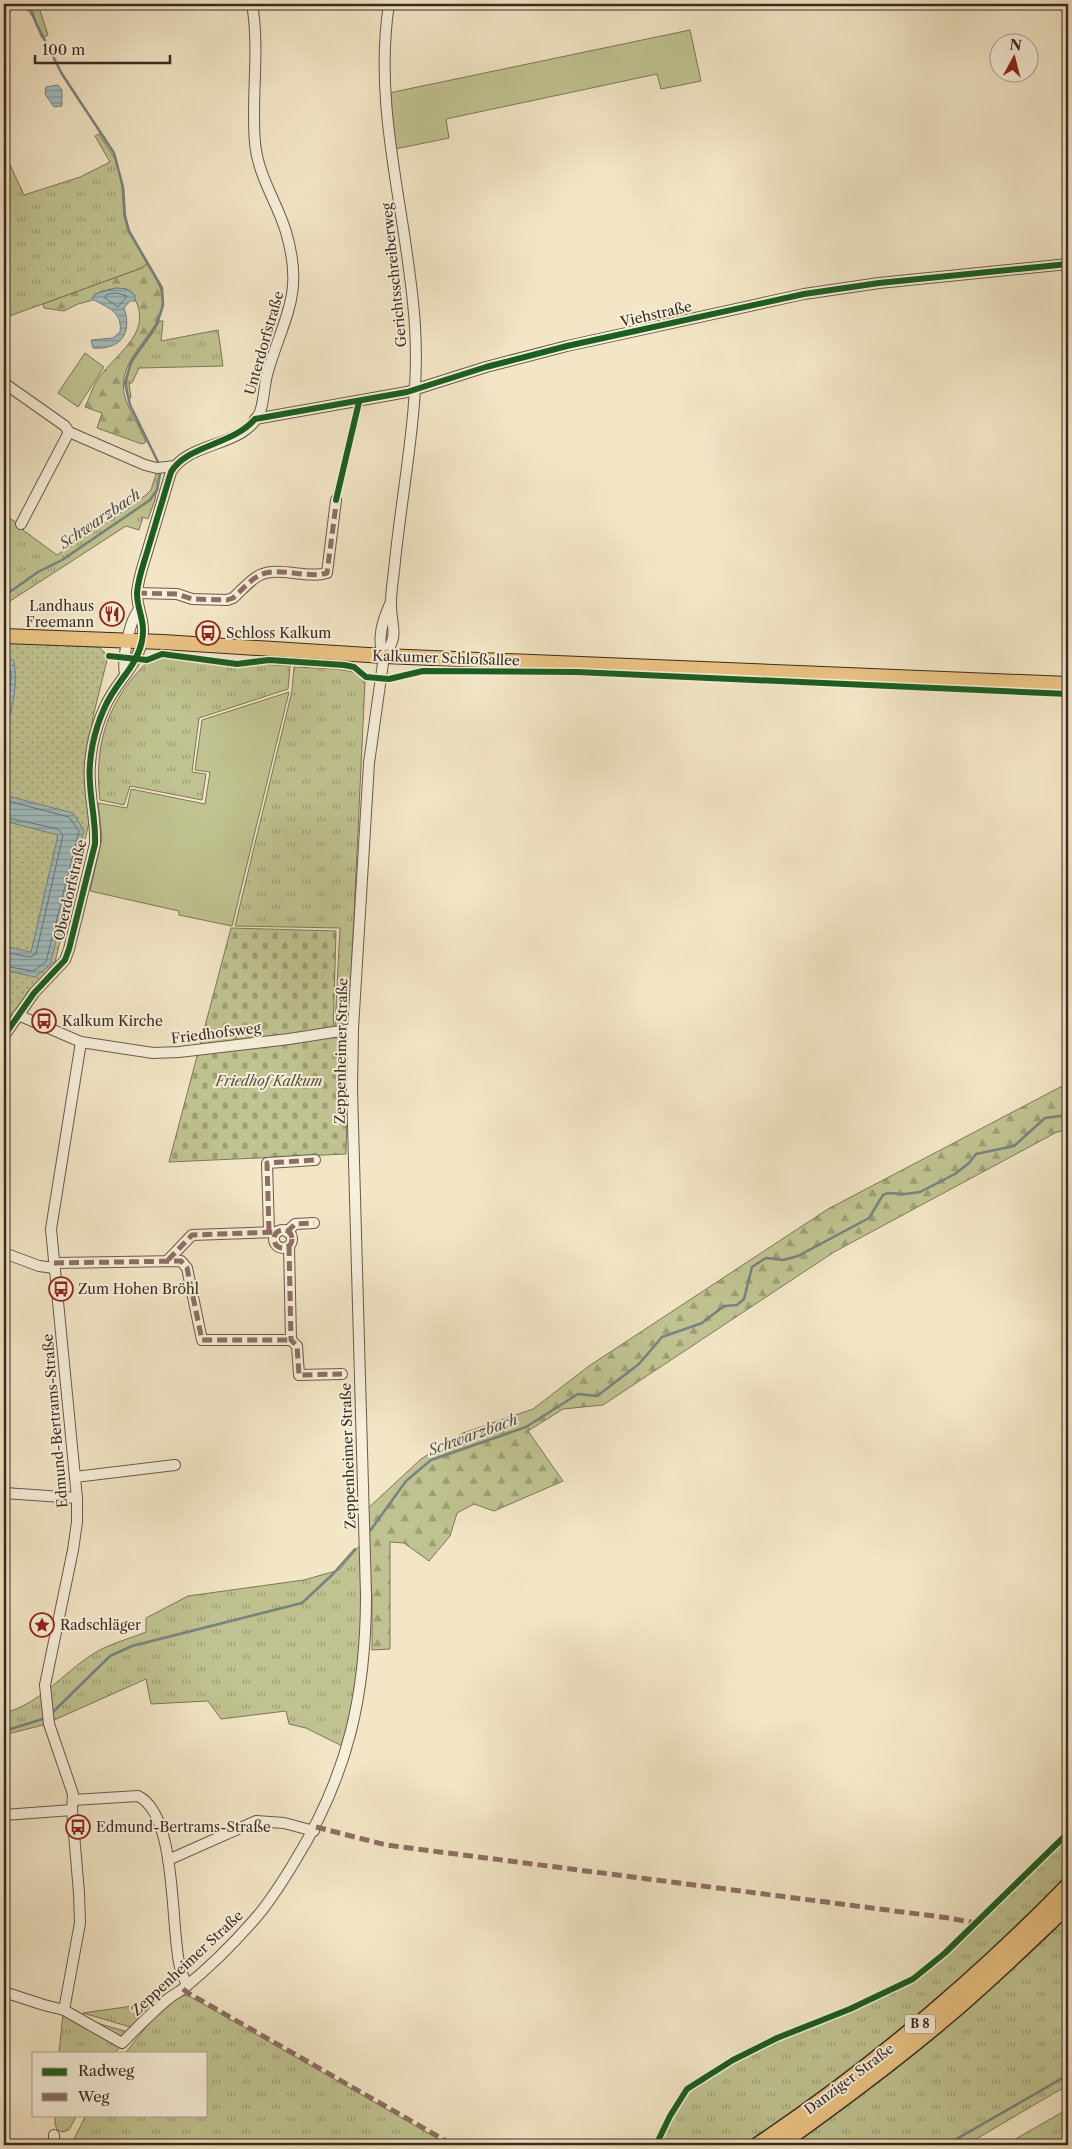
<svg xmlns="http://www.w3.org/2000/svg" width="1072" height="2149" font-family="'Libre Caslon Text',serif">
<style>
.grass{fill:url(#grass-tufts);stroke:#7c775a}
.forest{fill:url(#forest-firs);stroke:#7c775a}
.cemetery{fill:url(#cemetery-stones);stroke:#7c775a}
.park{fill:url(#park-dots);stroke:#7c775a}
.garden{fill:#c0c391;stroke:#7c775a}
.water{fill:url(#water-rules);stroke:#778381}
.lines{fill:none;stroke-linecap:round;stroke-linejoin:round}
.shore{stroke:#6c7471;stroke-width:1}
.stream{stroke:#778381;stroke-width:2.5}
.minor-casing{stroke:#675a4c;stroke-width:12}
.major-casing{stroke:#382b23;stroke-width:16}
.highway-casing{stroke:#382b23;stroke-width:18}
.minor{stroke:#f7efda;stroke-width:10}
.major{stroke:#eac383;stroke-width:14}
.highway{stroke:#eac383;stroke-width:15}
.quiet{stroke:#8d6e63;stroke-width:5;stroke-dasharray:10 5;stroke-linecap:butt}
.cycleway-casing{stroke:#f7efda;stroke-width:9}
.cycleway{stroke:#1b5e20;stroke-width:6}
.labels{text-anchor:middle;stroke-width:4;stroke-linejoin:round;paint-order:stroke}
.shield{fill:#f7efda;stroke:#71665a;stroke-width:1}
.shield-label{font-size:12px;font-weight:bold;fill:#382b23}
.street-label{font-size:14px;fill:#382b23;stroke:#f7efda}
.poi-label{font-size:14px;fill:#382b23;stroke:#f7efda;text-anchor:start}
.park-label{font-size:14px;font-style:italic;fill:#5a513e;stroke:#f7efda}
.water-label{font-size:15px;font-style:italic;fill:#52504a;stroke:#f7efda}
</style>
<defs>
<pattern id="grass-tufts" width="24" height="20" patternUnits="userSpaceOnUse" patternTransform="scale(1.25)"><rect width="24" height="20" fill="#c0c391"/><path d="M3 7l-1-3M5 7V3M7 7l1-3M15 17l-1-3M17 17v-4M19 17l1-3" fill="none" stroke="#9d9f76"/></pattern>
<pattern id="forest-firs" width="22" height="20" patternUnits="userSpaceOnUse" patternTransform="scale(1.25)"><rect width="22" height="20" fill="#c0c391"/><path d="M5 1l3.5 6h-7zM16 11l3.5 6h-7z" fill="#9d9f76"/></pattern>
<pattern id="cemetery-stones" width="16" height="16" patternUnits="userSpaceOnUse" patternTransform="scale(1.25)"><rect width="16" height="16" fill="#c0c391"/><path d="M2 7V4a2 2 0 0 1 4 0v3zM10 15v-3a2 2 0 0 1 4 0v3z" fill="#9d9f76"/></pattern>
<pattern id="park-dots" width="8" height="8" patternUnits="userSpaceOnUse" patternTransform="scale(1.25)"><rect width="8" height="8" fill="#c0c391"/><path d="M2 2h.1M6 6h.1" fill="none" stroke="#9d9f76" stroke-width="1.8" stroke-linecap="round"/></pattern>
<pattern id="water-rules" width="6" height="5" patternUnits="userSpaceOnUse" patternTransform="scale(1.25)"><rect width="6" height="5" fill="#a1bdbf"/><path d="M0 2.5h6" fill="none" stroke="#849a9b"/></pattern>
</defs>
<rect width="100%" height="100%" fill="#f3e6c6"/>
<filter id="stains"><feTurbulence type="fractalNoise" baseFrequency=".004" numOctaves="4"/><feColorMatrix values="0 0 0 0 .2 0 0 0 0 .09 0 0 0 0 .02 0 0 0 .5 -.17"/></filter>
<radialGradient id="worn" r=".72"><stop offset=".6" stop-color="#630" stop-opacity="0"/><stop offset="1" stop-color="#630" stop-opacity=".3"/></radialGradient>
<g class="grass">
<polygon points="99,134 117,162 122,187 124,216 128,230 147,264 142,268 4,318 4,152 24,195 80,177 110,162 95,136"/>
<path d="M159,321H163L161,341L218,330L223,366L139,368L132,383H129L131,398H128C121,359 145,352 159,321Z"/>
<polygon points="157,471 160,471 155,500 148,519 143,517 139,530 126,526 4,605 4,515 24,527 23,530 57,555 146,495 151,490"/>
<path d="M155,655L174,656L223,666L244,667L259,664L290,666L288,689L199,718L192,772L206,774L202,800L130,786L124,805L100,800C93,740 110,695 155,655Z"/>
<polygon points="294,667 337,669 359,673 365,682 349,1021 335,1026 340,928 235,926 292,691"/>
<path d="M361,1544L363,1596L356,1700L342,1746L306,1728L289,1724L286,1711L221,1719L208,1701L151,1704L146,1679L43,1725L4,1735V1713C40,1704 63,1673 93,1654C108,1644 129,1639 146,1632V1618L188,1596L304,1580L339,1570Z"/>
<polygon points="1068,1837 1068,2085 966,2145 658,2145 672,2117 689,2091 734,2062 778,2041 850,2012 915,1982 946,1955"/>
<path d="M183,1995L189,1996L216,2011L449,2145H71L86,2115H206V2053H125C139,2037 163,2001 183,1995Z"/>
<polygon points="161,2002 137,2029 83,2013"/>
<polygon points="63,2013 131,2033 115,2053 59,2053"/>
<polygon points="1068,2109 1068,2145 1005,2145"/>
<polygon points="55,2115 77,2115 69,2130 63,2132 57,2130 55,2124"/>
</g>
<g class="forest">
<path d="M4,4H38L48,35L42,38C31,14 33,6 4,5Z"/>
<path d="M147,264C153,274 160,284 162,295C168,331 117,353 124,393C127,409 140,426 146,442L142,444L97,428L102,413L85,407C89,399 92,389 96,382C115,352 159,332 130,291C119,285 106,290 95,294L93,300L78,304L64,311L44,308L43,304L142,268Z"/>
<polygon points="1068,1083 1068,1130 1057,1132 834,1252 603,1405 563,1409 528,1431 563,1481 494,1511 474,1504 457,1513 450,1536 429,1561 404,1543 390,1542 390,1649 372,1650 372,1597 365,1511 421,1459 463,1433 533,1409 589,1366 828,1209"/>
</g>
<polygon class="cemetery" points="231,928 336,931 333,1036 349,1034 346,1154 169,1162"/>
<polygon class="park" points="4,643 99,647 108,656 93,717 85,784 90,819 55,962 14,1011 4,1027"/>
<g class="garden">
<polygon points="690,30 701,81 661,89 657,74 446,119 449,138 395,149 389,93"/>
<polygon points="85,353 104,367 78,407 58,393"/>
<polygon points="289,692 232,926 179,915 179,911 90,891 102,838 98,803 127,808 131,789 205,804 210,772 195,770 202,720"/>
</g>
<g class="water">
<polygon points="58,85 62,90 62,106 54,107 45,94 46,87"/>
<path d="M116,288L127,289L135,295V301H130L124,308C133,334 120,350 93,348L91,340L113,338L120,332C123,312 107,307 92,299L95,294Z"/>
<path d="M10,659L14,661C18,685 13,710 4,733V665Z"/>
<polygon points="4,795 73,813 84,830 50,965 35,977 4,970 4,946 31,952 58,835 4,821"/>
</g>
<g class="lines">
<g class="shore">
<polygon points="116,293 127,296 118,307 105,298 106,295"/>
<polyline points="4,668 9,668 11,673 8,710 4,720"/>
<polyline points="4,800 69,817 79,831 46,962 33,971 4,966"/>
<polyline points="4,817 58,829 63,835 36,954 30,957 4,952"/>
</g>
<g class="stream">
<polyline points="29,4 36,23 62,74 114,153 123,187 125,216 129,231 162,288 163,305 157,324 131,362 125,383 130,405 159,464"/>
<polyline points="4,596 38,572 62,560 150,500 157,490 161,469"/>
<polyline points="370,1531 406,1481 431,1460 526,1427 578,1394 597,1396 639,1364 662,1337 702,1323 724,1306 737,1305 744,1299 752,1267 766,1258 783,1260 798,1256 869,1218 883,1195 888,1193 905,1194 920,1192 955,1174 969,1163 976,1154 1014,1146 1045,1118 1068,1115"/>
<polyline points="52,1713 110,1656 132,1646 302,1603 333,1574 355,1549"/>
<polyline points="4,1731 46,1718"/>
<polyline points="946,2145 1068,2075"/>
</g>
<g class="minor-casing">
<g id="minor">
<polyline points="4,383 65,426 69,432 145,465 157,468 175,466"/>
<polyline points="255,419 407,392 486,367 567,346 804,294 879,283 1068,264"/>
<polyline points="21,524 69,432"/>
<path d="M137,593L177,594L192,599L227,600L233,598C241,591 250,580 260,575C278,566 307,579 327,573L336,500"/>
<path d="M384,656C376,640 383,620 390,604"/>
<path d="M125,674C122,660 129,622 138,611"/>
<polyline points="18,1015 81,1042 153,1053 179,1052 289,1039 353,1029"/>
<path d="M4,1036L34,993L65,960L69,949L95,844C96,823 91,804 90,783C88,759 94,731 104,709C115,682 136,669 142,641C146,621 137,611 137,593C138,578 144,563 148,549C156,523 163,498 171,472C190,440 245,448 260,412C264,401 264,387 267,375C283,317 305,296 286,232C277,202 258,176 255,143C251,97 260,50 252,4"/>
<circle cx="283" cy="1239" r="9"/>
<polyline points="269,1231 267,1163 315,1160"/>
<polyline points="287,1232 295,1224 314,1223"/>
<polyline points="289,1246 291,1340 297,1346 299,1375 342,1374"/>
<polyline points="4,1253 39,1266 54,1268"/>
<polyline points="168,1260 192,1235 277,1232"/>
<polyline points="54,1263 181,1261 187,1268 202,1340 291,1340"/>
<polyline points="75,1477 175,1465"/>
<polyline points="4,1493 77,1498"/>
<path d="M73,1800L138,1796C178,1815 170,1928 180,1967C181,1973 185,1979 187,1985"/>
<polyline points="4,1815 72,1810"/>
<polyline points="168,1860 256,1821 284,1823 314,1831"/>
<path d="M4,1992L44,2005L64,2010L122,2043C137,2028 152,2012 168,1999C173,1995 179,1992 184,1988C209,1968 233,1944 254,1920C270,1902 283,1881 295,1861C348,1775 366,1695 366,1595L352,1089L353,1029L369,763L384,656C401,633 390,627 391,602C391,589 394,574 395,561C403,483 420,406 415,327C409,220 372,112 389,4"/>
<polyline points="64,2010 80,1923 79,1893 72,1810 73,1794 49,1724 45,1685 73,1550 77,1522 77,1498 51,1229 81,1042"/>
<polyline points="54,2145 54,2135"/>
</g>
</g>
<g class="major-casing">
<polyline id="major" points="4,636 163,642 384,656 1068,684"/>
</g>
<g class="highway-casing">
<g id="highway">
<path d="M758,2145C870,2070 974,1982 1068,1886"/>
<path d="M779,2145C835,2105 892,2063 945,2018C988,1982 1028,1943 1068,1905"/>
</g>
</g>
<use href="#minor" class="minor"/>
<use href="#major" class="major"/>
<use href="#highway" class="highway"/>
<g class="quiet">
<path d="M137,593L177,594L192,599L227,600L233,598C241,591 250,580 260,575C278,566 307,579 327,573L337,497"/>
<circle cx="283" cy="1239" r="9"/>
<polyline points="269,1231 267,1163 315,1160"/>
<polyline points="287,1232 295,1224 314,1223"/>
<polyline points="289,1246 291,1340 297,1346 299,1375 342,1374"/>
<polyline points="168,1260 192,1235 277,1232"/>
<polyline points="54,1263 181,1261 187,1268 202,1340 291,1340"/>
<polyline points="316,1827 386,1845 949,1918 975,1923"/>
<polyline points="183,1989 188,1993 453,2145"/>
</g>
<g class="cycleway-casing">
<g id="cycleway">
<polyline points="336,500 359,402"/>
<polyline points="109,656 147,660 162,654 237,664 269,660 344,665 354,667 366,677 389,679 423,671 577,672 1068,694"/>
<path d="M4,1036L34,993L65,960L69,949L95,844C96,823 91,804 90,783C88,759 94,731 104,709C115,682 136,669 142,641C146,621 137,611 137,593C138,578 144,563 148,549C156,523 163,498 171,472C187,445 233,445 255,419L407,392L486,367L567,346L804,294L879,283L1068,264"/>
<polyline points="656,2145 670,2116 687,2089 733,2060 777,2038 850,2009 913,1979 945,1953 1068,1833"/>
</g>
</g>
<use href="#cycleway" class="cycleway"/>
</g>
<defs>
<g id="restaurant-ring" transform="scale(1.25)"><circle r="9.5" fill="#f7efda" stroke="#8f2418" stroke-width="1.5"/><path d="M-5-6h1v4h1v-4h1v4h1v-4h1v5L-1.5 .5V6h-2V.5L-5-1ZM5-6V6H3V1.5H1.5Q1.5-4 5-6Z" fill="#8f2418"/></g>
<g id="bus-ring" transform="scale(1.25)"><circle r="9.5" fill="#f7efda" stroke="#8f2418" stroke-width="1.5"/><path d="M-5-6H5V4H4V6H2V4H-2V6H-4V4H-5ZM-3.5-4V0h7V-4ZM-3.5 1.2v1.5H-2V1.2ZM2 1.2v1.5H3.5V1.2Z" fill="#8f2418"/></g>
<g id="sight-ring" transform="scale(1.25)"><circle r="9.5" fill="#f7efda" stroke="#8f2418" stroke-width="1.5"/><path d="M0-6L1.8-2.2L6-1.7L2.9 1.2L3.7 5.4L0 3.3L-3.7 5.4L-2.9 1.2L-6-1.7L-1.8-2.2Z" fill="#8f2418"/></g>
</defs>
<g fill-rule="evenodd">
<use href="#restaurant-ring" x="112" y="614"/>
<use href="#bus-ring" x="208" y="633"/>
<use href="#bus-ring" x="44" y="1021"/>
<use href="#bus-ring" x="61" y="1289"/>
<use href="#sight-ring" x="42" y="1625"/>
<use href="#bus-ring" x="78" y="1827"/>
</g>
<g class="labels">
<rect class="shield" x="905" y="2014.5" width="30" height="19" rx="4"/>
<g class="shield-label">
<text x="920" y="2028">B 8</text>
</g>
<g class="street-label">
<text transform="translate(394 275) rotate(-96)" y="5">Gerichtsschreiberweg</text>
<text transform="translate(656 314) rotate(-13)" y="5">Viehstraße</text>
<text transform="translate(264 343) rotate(-74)" y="5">Unterdorfstraße</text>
<text transform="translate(446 658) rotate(2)" y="5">Kalkumer Schloßallee</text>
<text transform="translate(70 890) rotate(-77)" y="5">Oberdorfstraße</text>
<text transform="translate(216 1033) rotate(-7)" y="5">Friedhofsweg</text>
<text transform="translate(341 1051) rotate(-89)" y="5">Zeppenheimer Straße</text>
<text transform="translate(55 1421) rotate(-95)" y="5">Edmund-Bertrams-Straße</text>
<text transform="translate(348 1456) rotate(-92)" y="5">Zeppenheimer Straße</text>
<text transform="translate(187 1963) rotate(-43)" y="5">Zeppenheimer Straße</text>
<text transform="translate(849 2079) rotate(-37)" y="5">Danziger Straße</text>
</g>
<g class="poi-label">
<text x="94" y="611" text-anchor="end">Landhaus<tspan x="94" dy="16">Freemann</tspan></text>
<text x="226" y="638">Schloss Kalkum</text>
<text x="62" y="1026">Kalkum Kirche</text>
<text x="78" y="1294">Zum Hohen Bröhl</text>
<text x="60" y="1630">Radschläger</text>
<text x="96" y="1832">Edmund-Bertrams-Straße</text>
</g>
<g class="park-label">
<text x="269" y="1086">Friedhof Kalkum</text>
</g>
<g class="water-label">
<text transform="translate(100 519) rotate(-34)" y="5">Schwarzbach</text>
<text transform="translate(473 1435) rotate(-20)" y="5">Schwarzbach</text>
</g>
</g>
<rect width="1072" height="2149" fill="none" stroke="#f3e6c6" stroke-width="20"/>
<rect x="5" y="5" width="1062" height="2139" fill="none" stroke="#382b23" stroke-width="2.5"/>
<rect x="10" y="10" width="1052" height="2129" fill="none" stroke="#382b23"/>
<rect x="32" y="2052" width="175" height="65" fill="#f7efda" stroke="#aba191"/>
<rect x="42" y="2068" width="25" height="8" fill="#1b5e20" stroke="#aba191"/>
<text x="78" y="2076" font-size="15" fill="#382b23">Radweg</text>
<rect x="42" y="2093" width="25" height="8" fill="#8d6e63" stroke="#aba191"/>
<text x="78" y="2102" font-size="15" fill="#382b23">Weg</text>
<g transform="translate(1014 58) rotate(7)"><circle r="24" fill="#f7efda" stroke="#aba191"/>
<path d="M0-4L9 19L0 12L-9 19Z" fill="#8f2418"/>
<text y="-8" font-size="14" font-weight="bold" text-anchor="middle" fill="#382b23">N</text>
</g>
<path d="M35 55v8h135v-8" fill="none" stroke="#382b23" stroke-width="2.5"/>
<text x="42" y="55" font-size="15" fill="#382b23" stroke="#f7efda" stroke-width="4" paint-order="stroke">100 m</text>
<rect width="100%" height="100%" filter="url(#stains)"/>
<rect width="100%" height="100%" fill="url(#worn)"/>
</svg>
